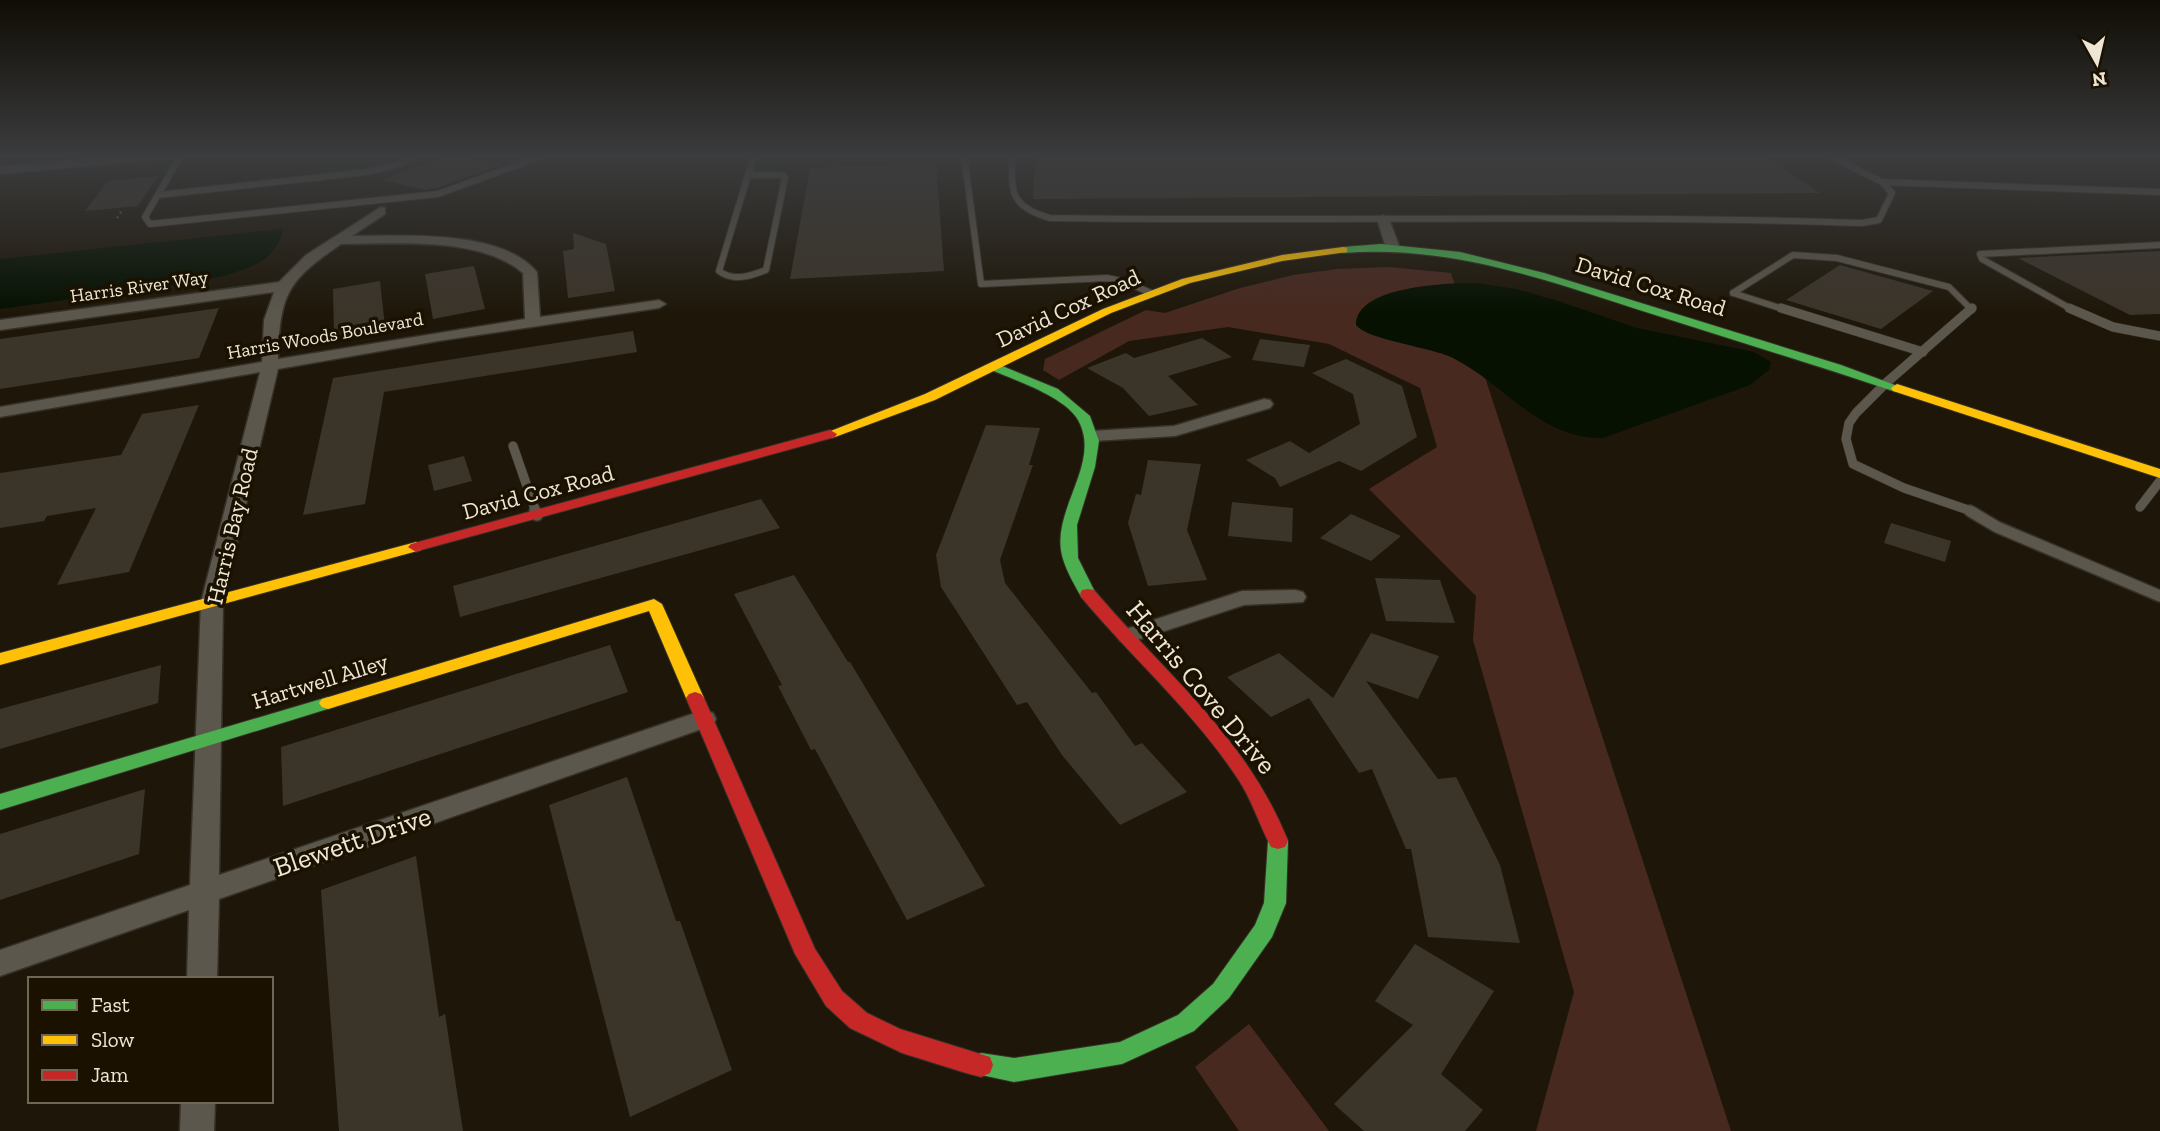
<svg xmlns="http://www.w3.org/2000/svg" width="2160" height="1131" font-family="'Zilla Slab',serif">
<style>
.green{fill:#48291f}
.water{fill:#061101}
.building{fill:#3b3429}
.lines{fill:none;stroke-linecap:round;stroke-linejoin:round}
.lane-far2-casing{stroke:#363128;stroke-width:8}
.lane-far1-casing{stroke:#363128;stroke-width:10}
.lane-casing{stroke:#363128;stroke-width:14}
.street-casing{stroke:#363128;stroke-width:3}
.fast-casing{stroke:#363128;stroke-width:2}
.slow-casing{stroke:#363128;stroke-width:2}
.jam-casing{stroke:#363128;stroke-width:2}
.path{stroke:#5b564b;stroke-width:2.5;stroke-dasharray:2 3.5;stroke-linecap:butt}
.lane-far2{stroke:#5c574c;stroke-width:6}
.lane-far1{stroke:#5c574c;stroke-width:9}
.lane{stroke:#5c574c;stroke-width:11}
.street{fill:#5c574c;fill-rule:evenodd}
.fast{fill:#4caf50;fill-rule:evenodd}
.slow{fill:#ffc107;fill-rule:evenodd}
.jam{fill:#c62828;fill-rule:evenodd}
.labels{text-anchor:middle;stroke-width:7;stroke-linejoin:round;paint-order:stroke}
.far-street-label{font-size:19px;fill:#eee6d5;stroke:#1b1100}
.street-label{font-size:23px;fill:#eee6d5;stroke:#1b1100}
.near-street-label{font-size:28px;fill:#eee6d5;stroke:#1b1100}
</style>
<rect width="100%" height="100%" fill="#1e1709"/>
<g class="green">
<polygon points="1389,267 1451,273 1731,1131 1536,1131 1574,992 1473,640 1476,596 1369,489 1437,447 1420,388 1329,344 1228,327 1129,341 1059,380 1043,370 1045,359 1146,310 1165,313 1240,288 1293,275 1337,269"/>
<polygon points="1249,1024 1329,1131 1239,1131 1195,1067"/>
</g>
<g class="water">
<path d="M283,229C281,244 269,259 254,265C222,280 184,283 149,288C100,295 50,302 0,309V259Z"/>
<path d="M1475,283L1516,289L1558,301L1637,328L1754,352L1771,362L1769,370L1750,385L1603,438C1539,439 1505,384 1453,358C1431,347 1367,340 1356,325C1356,286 1446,283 1475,283Z"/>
</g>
<g class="building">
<polygon points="451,155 467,155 467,158 500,165 437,188 426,190 381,180"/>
<polygon points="1035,155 1763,155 1820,193 1033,199"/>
<polygon points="936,163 944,271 790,279 810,168"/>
<polygon points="158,176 138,206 85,211 108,181"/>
<polygon points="573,233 606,244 615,291 568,298 563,251 574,249"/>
<polygon points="2160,251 2160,314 2130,315 2018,258"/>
<polygon points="1840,265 1933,291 1881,329 1786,300"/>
<polygon points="474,266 485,309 433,319 425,274"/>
<polygon points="380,281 385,327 334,336 333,289"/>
<polygon points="219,308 199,358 0,389 0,339"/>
<polygon points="633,331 637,352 384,392 365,504 303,515 333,378"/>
<polygon points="1202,338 1232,357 1168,376 1198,405 1149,416 1123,388 1087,368 1126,353 1134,358"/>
<polygon points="1260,339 1310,345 1304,367 1252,360"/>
<polygon points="1346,359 1402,386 1417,437 1361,471 1339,461 1280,487 1275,478 1246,460 1290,441 1309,453 1360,424 1353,394 1312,373"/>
<polygon points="199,405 129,572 57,585 96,508 47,516 44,521 0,528 0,473 121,455 142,414"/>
<polygon points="986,425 1040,428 1029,465 1033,465 1000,560 1005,583 1092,693 1096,692 1135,746 1142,743 1187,792 1120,825 1062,755 1027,702 1017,705 941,587 936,555"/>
<polygon points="464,456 472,481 434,491 428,465"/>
<polygon points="1148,460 1201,464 1187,530 1207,580 1148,586 1128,523 1136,494 1141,495"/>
<polygon points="761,499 780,528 460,617 453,586"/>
<polygon points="1232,502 1293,508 1292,542 1228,536"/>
<polygon points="1351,514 1401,536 1371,561 1320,538"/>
<polygon points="1891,523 1951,541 1945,562 1884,543"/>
<polygon points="794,575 848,662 850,662 985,886 907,920 815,749 811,750 778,686 782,685 734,594"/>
<polygon points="1375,578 1440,580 1455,623 1386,621"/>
<polygon points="1371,633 1439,656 1418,699 1366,681 1438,779 1456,777 1500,865 1520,943 1428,937 1411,849 1406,849 1372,769 1359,773 1309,698 1271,717 1227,677 1279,653 1333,698"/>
<polygon points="610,645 628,692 283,806 281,747"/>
<polygon points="161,665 158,703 0,749 0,709"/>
<polygon points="627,777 676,921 680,921 732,1070 630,1117 549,805"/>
<polygon points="145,789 139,854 0,900 0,834"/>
<polygon points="416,856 439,1017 445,1014 463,1131 339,1131 321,890"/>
<polygon points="1415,944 1494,991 1441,1074 1483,1110 1465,1131 1364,1131 1334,1104 1413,1025 1375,1001"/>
</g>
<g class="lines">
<g class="lane-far2-casing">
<g id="lane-far2">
<polyline points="181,155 145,217 150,224 438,194 545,155"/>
<polyline points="964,155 981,284 1107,278 1126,282 1151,293"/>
<path d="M1013,155C1010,192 1011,207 1050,218C1321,222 1592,214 1862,223L1879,220L1892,193L1882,182L1828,155"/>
<path d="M748,175H783L785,178L766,270C751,276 733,282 719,271L754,155"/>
<polyline points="1882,182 2160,192"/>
<polyline points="158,195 367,172 399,164 416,155"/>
<polyline points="1733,293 1793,255 1837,258 1949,287 1972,310"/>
<polyline points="1733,293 1786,310"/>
<polyline points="2073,310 1982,259 1980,254 2160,245"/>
</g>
</g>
<g class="lane-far1-casing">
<g id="lane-far1">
<polyline points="1781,308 1923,352"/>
<polyline points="1972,308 1886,383 1856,413 1849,423 1846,439 1853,464 1904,488 1974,512"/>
<polyline points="2069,308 2113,327 2160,336"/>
<polyline points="513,446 536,512"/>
<polyline points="2140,507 2160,481"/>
</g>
</g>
<g class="lane-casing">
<g id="lane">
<polyline points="535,511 537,515"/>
<polyline points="1970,511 1997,527 2160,596"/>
</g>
</g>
<g class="street-casing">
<g id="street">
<polygon points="136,155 182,155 176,158 0,174 0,166"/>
<path d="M381,207L385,208V214L352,236C404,236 501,229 537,272L540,317L659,300L666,304L659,308L438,341L278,369L223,602L219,875L695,713L704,710L713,713L716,719L713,725L219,899L217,979H187L189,910L0,976V950L190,885L201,602L260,372L0,417V407L262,362L264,320L274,292L0,330V320L279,282L306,255ZM341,244C396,244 479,236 523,273L525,319L278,359C280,294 287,281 341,244Z"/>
<polygon points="1383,215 1389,219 1400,248 1398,251 1393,252 1386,248 1377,219"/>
<polygon points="1264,399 1270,400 1273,404 1270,408 1175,436 1093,441 1084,436 1093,431 1174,426"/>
<polygon points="1295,590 1303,592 1306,597 1303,602 1244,605 1128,643 1120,641 1117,636 1120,631 1242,591"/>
<polygon points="181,1101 215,1101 214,1131 180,1131"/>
</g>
</g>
<g class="fast-casing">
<g id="fast">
<path d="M1381,244L1460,252L1544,273L1841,365L1903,388L1897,392L1893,391C1812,364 1730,339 1649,313C1546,280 1452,245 1343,253L1338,250L1343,247Z"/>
<path d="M995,363L1058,389L1090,416L1099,441L1095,467L1077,525L1078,558L1096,594L1094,598H1082C1075,586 1067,572 1063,559C1048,512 1103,464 1078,420C1065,397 1015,380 991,370L989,367Z"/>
<polygon points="328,697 334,699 337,703 334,707 0,810 0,794"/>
<polygon points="1278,833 1285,835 1288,841 1286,903 1272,937 1229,998 1194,1031 1122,1064 1014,1082 972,1073 969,1065 972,1057 981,1053 1014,1058 1120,1042 1178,1015 1213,984 1255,925 1264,903 1268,841 1271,835"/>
</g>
</g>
<g class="slow-casing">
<g id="slow">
<polygon points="1343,247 1347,248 1347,252 1282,261 1190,283 1111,313 935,400 835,437 830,438 823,434 925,394 1103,309 1182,279 1282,255"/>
<polygon points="1897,384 2160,469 2160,478 1893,391 1891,388"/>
<polygon points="416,542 424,547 421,550 0,665 0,653"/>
<polygon points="654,599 662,604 704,698 701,702 689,702 686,698 649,611 328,709 322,707 319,703 322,699"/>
</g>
</g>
<g class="jam-casing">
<g id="jam">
<polygon points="830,430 837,434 835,437 421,550 416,552 408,547 411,544"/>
<path d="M1088,589L1094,590C1165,674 1246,736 1288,841L1285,847L1278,849L1271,847C1259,824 1252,800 1238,779C1194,712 1133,659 1082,598L1080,594L1082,590Z"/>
<polygon points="695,692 701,694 704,698 815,949 842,991 867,1013 900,1029 990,1057 993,1065 990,1073 981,1077 966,1073 902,1053 850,1028 826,1006 795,954 686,698 689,694"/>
</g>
</g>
<polyline class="path" points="117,218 123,209"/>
<use href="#lane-far2" class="lane-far2"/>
<use href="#lane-far1" class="lane-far1"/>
<use href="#lane" class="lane"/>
<use href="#street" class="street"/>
<use href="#fast" class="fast"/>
<use href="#slow" class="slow"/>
<use href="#jam" class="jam"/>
</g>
<linearGradient id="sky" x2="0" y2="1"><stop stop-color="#100d05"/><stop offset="0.5" stop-color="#3b3c3e"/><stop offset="1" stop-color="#3b3c3e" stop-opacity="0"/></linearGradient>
<rect width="2160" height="313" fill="url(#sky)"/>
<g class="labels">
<g class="far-street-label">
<text transform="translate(139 286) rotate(-8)" y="7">Harris River Way</text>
<text transform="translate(325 335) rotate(-10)" y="7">Harris Woods Boulevard</text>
</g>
<g class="street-label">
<text transform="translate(1651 286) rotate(17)" y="8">David Cox Road</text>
<text transform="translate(1068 308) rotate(-25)" y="8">David Cox Road</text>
<text transform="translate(538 492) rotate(-15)" y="8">David Cox Road</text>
<text transform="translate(232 526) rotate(-77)" y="8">Harris Bay Road</text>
<text transform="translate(320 681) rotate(-17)" y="8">Hartwell Alley</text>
</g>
<g class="near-street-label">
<text transform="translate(1202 687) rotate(50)" y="10">Harris Cove Drive</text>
<text transform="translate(352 841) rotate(-19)" y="10">Blewett Drive</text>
</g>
</g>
<rect x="28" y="977" width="245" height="126" fill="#1b1100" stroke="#6f6655" stroke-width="2"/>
<rect x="42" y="1000" width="35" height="10" fill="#4caf50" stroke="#6f6655" stroke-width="2"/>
<text x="91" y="1012" font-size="21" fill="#eee6d5">Fast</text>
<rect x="42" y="1035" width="35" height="10" fill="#ffc107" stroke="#6f6655" stroke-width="2"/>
<text x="91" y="1047" font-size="21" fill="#eee6d5">Slow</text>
<rect x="42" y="1070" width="35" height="10" fill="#c62828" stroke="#6f6655" stroke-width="2"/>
<text x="91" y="1082" font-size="21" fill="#eee6d5">Jam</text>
<g transform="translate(2097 63) rotate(172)" stroke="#1b1100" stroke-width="5" paint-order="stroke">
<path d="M0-5L12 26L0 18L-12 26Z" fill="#eee6d5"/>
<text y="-10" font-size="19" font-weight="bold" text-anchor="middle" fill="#eee6d5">N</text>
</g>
</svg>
